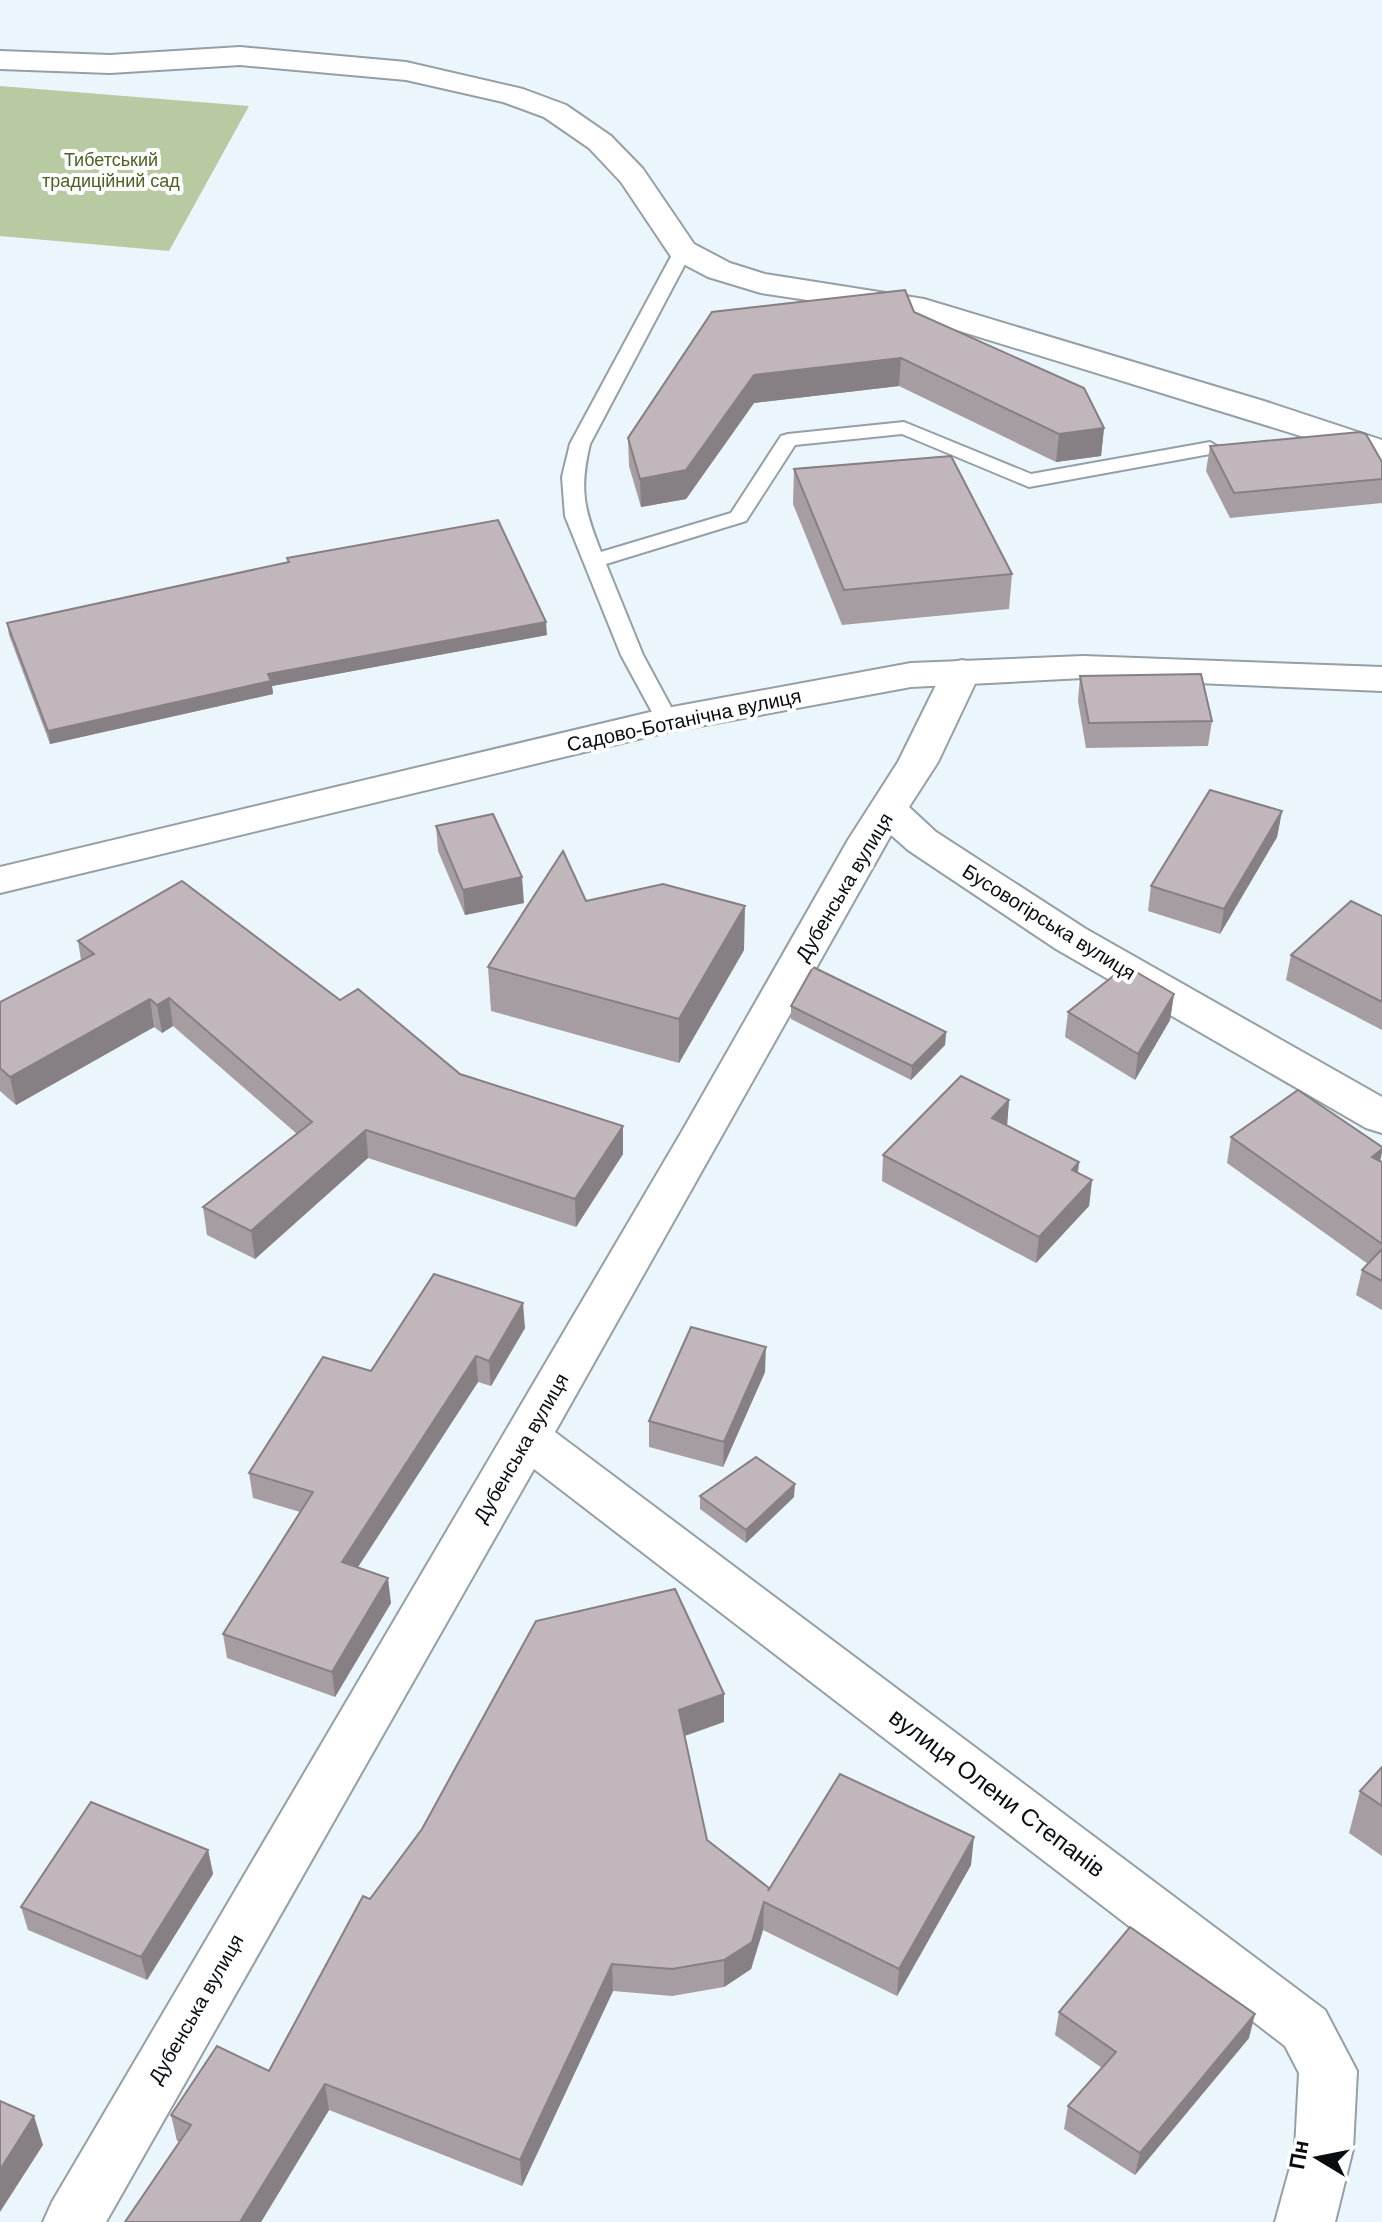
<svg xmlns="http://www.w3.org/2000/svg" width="1382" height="2222" font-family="Arial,sans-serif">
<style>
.green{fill:#b8caa2}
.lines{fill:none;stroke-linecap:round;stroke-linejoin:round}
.lane-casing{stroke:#969fa6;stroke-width:4}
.street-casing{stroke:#969fa6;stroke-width:4}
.secondary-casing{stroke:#969fa6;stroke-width:4}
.lane{fill:#fff;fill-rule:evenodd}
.street{fill:#fff;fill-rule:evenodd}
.secondary{fill:#fff;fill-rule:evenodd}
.wall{fill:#a59da2}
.shaded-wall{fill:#867f84}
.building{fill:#c0b6bc;stroke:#867f84;stroke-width:2}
.labels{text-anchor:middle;stroke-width:8;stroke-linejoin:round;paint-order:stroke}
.far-park-label{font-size:18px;fill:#496122;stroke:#fff}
.street-label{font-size:20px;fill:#0a0d10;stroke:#fff}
.near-street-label{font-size:24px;fill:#0a0d10;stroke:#fff}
</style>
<rect width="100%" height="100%" fill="#ebf5fc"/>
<polygon class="green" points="0,86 249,106 169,251 0,236"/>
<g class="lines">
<g class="lane-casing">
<path id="lane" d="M683,245L692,251L590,444C579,490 584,509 601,552L731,513L781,436L788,434L904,422L1031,474L1210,442L1220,448L1210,454L1029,487L902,434L795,445L746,521L606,564L643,655L678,720L675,725H659L621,655L565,516L562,477L570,444L674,251Z"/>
</g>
<g class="street-casing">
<g id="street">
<polygon points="240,47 406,62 523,89 566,105 611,136 643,169 694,244 730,263 765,274 924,299 1267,402 1382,440 1382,461 908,315 761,293 708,277 672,258 621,182 589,148 544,117 503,102 406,80 240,65 110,73 0,69 0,51 110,55"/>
<polygon points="962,660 975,663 981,671 938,762 909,807 936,832 1086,929 1382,1097 1382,1133 1366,1128 1056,949 908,850 891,835 555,1432 1325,2010 1357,2071 1353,2149 1335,2222 1275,2222 1295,2149 1299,2073 1285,2046 534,1469 106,2222 43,2222 52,2202 681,1133 848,840 898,762 943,671 949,663"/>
</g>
</g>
<g class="secondary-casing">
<polygon id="secondary" points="1083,656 1382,667 1382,691 1083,678 911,687 667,732 0,893 0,867 667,708 911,663"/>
</g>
<use href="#lane" class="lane"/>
<use href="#street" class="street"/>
<use href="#secondary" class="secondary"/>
</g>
<g class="wall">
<polygon points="914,312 1104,428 1101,456 1056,462 899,386 754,403 686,499 641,507 629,466 628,438"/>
<polygon points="1210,446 1382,462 1382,503 1230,518 1206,471"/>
<polygon points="794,469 1012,574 1009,609 842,625 793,504"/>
<polygon points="287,558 547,635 272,686 273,694 50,744 9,635 7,623 288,562"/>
<polygon points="1080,676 1212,721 1208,746 1086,748 1078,701"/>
<polygon points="1282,811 1277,837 1220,934 1148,911 1151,886"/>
<polygon points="436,826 524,903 465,915 438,851"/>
<polygon points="1382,916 1382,1030 1286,980 1291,955"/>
<polygon points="78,941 340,1000 460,1074 623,1126 623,1154 576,1227 368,1158 255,1259 207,1235 203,1207 297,1134 173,1026 162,1033 154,1027 16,1105 0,1091 0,1002 81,960"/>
<polygon points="744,950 679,1063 491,1011 488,967"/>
<polygon points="1174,994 1170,1020 1135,1080 1065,1037 1068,1012"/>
<polygon points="791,1006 946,1032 945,1045 911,1080 791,1019"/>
<polygon points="1009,1100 1007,1125 1079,1162 1078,1173 1092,1180 1089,1206 1036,1263 882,1181 883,1155"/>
<polygon points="1231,1137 1382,1147 1380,1161 1382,1162 1382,1310 1356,1295 1362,1270 1368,1264 1227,1163"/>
<polygon points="525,1328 491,1386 478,1382 358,1567 391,1603 335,1697 227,1658 223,1634 300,1512 253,1498 249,1473 371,1371"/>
<polygon points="765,1372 723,1467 649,1447 649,1421"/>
<polygon points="700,1496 794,1497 746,1543 700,1509"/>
<polygon points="724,1722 684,1736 707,1840 769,1888 971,1865 897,1996 763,1930 751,1969 724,1987 672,1996 613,1991 522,2186 329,2110 261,2222 125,2222 180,2142 177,2141 171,2115 269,2071 370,1899 422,1829"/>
<polygon points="1382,1767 1382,1856 1349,1833 1360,1791"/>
<polygon points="208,1850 213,1874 147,1980 28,1930 21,1907"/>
<polygon points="1059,2012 1249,2038 1135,2175 1064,2129 1068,2106 1102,2068 1055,2035"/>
</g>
<g class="shaded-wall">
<polygon points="901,358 899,386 754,403 686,499 641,507 640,479 754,375"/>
<polygon points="1104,428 1101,456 1056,462 1059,434"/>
<polygon points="546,622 547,635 272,686 273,694 50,744 48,731 268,674"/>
<polygon points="1282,811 1277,837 1220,934 1224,909"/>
<polygon points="522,877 524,903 465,915 463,890"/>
<polygon points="745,906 744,950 679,1063 679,1019"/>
<polygon points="1174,994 1170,1020 1135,1080 1138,1054"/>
<polygon points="169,998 173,1026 162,1033 157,1005"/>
<polygon points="150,999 154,1027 16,1105 10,1077"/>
<polygon points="946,1032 945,1045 911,1080 912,1066"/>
<polygon points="1009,1100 1007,1126 992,1118"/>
<polygon points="623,1126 623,1154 576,1227 575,1199"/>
<polygon points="366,1130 368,1158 255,1259 251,1231"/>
<polygon points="1382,1149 1382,1153 1377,1174 1372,1157"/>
<polygon points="1079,1162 1076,1187 1072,1170"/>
<polygon points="1092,1180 1089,1206 1036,1263 1039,1237"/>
<polygon points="523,1303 525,1328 491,1386 489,1361"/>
<polygon points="766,1347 765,1372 723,1467 724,1442"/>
<polygon points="476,1356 478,1382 345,1587 342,1562"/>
<polygon points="795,1484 794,1497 746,1543 746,1530"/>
<polygon points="388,1578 391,1603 335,1697 332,1672"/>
<polygon points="724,1694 724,1722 679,1738 679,1710"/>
<polygon points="974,1837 971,1865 897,1996 899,1969"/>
<polygon points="208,1850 213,1874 147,1980 141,1957"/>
<polygon points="764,1902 763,1930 751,1969 724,1987 724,1960"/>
<polygon points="612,1964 613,1991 522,2186 520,2160"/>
<polygon points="1255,2014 1249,2038 1135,2175 1140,2153"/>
<polygon points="325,2084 329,2110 261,2222 240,2222"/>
<polygon points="34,2116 43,2145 0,2212 0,2170"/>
</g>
<g class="building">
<polygon points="905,290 914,312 1084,388 1104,428 1059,434 901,358 754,375 686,470 640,479 628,438 712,312"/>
<polygon points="1360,432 1366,434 1382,462 1382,479 1234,493 1210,446"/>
<polygon points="951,456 1012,574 844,590 794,469"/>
<polygon points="498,520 546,622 268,674 271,681 48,731 7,623 289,562 287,558"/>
<polygon points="1201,674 1212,721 1089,723 1080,676"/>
<polygon points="1210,790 1282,811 1224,909 1151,886"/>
<polygon points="493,814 522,877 463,890 436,826"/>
<polygon points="563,851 586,901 663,884 745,906 679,1019 488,967"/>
<polygon points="182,881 340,1000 358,989 460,1074 623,1126 575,1199 366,1130 251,1231 203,1207 312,1122 169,998 157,1005 150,999 10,1077 0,1068 0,1002 94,954 78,941"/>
<polygon points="1351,901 1382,916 1382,1002 1291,955"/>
<polygon points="1126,966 1174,994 1138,1054 1068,1012"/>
<polygon points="813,967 946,1032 912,1066 791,1006"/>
<polygon points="961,1076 1009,1100 992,1118 1079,1162 1072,1170 1092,1180 1039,1237 883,1155"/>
<polygon points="1298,1090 1382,1147 1382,1149 1372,1157 1382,1162 1382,1244 1231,1137"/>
<polygon points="1382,1249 1382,1281 1362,1270"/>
<polygon points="434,1274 523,1303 489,1361 476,1356 342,1562 388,1578 332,1672 223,1634 313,1492 249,1473 323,1357 371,1371"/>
<polygon points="691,1327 766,1347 724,1442 649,1421"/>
<polygon points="756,1457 795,1484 746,1530 700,1496"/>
<polygon points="675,1589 724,1694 679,1710 707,1840 769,1888 768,1891 840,1774 974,1837 899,1969 764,1902 752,1942 724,1960 672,1969 612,1964 520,2160 325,2084 240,2222 125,2222 191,2125 171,2115 217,2046 269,2071 363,1896 370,1899 422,1829 536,1621"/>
<polygon points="1382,1767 1382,1806 1360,1791"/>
<polygon points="91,1802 208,1850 141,1957 21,1907"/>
<polygon points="1130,1927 1255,2014 1140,2153 1068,2106 1116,2052 1059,2012"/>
<polygon points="0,2101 34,2116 0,2170"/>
</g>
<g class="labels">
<g class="far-park-label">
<text x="111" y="166">Тибетський<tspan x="111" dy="21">традиційний сад</tspan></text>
</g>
<g class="street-label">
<text transform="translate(684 720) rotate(-12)" y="7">Садово-Ботанічна вулиця</text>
<text transform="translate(844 887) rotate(-59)" y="7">Дубенська вулиця</text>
<text transform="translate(1049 922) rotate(32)" y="7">Бусовогірська вулиця</text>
<text transform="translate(521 1448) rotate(-60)" y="7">Дубенська вулиця</text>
<text transform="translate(196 2009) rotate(-60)" y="7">Дубенська вулиця</text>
</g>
<g class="near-street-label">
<text transform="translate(997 1793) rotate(37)" y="8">вулиця Олени Степанів</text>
</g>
</g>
<g transform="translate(1318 2158) rotate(280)" stroke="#ffffff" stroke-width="6" paint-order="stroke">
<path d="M0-6L14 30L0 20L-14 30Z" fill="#0a0d10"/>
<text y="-12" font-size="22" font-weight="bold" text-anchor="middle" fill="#0a0d10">Пн</text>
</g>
</svg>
